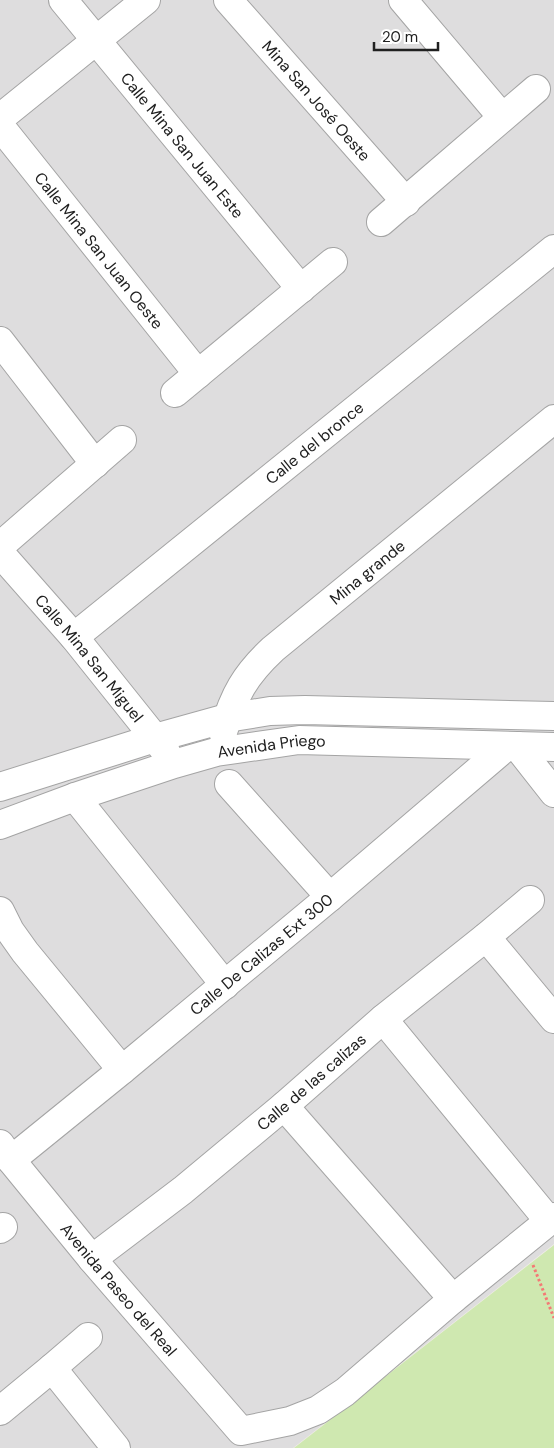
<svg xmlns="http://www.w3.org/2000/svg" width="554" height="1448" font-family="'DM Sans',sans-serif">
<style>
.residential{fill:#deddde}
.grass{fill:#cfe8b0}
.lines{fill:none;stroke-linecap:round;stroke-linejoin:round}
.minor-casing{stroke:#a4a4a4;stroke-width:30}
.path{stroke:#f47975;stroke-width:3;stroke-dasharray:2.5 2.5;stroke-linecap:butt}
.minor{stroke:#fff;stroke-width:28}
.labels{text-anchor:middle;stroke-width:5;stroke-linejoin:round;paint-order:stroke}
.street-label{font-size:16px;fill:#202020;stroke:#fff}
</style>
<rect width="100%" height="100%" fill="#f0ede7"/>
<polygon class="residential" points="0,0 554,0 554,1244 293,1448 0,1448"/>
<polygon class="grass" points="554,1245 554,1448 294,1448"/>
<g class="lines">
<g class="minor-casing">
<g id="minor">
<path id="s1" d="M63,0L301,289"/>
<path id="s2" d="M228,0L406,202"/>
<polyline points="403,0 502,117"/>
<polyline points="0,118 146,0"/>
<path id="s3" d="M0,126L198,374"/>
<polyline points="381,222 536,89"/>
<polyline points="0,341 95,464"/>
<polyline points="175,393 333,262"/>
<polyline points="0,546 122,440"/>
<path id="s4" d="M0,553L74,637L166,752"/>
<path id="s5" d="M74,637L554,249"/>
<path id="s6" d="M223,732C234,695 245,675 273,649L554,419"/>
<polyline points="517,746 554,793"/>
<polyline points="229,784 330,897"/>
<polyline points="0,787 155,738 227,718 270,711 305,710 554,716"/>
<polyline points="75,797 225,985"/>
<path id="s7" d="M0,825L75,797L174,764L216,752L299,740L554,747"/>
<polyline points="0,911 10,931 25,952 122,1070"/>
<polyline points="486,937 554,1019"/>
<polyline points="383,1019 549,1221"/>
<polyline points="284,1106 453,1299"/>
<path id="s8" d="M0,1144L11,1160L92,1259L241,1431L290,1421L318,1410L345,1392L453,1299L554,1217"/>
<path id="s9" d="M11,1160L122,1070L330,897L507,746"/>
<polyline points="0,1229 3,1227"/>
<path id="s10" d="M92,1259L183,1190L284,1106L383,1019L486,937L530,900"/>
<polyline points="52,1368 116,1448"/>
<polyline points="0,1411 52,1368 88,1337"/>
</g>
</g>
<polyline class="path" points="533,1265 554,1318"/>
<use href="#minor" class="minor"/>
</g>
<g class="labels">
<g class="street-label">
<text dy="6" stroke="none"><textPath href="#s2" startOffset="134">Mina San José Oeste</textPath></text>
<text dy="6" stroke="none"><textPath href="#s1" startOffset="188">Calle Mina San Juan Este</textPath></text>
<text dy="6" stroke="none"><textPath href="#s3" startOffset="159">Calle Mina San Juan Oeste</textPath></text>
<text dy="6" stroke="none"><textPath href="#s5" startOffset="309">Calle del bronce</textPath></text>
<text dy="6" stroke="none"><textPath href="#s6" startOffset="220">Mina grande</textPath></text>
<text dy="6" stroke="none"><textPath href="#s4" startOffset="138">Calle Mina San Miguel</textPath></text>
<text dy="6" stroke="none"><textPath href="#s7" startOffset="284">Avenida Priego</textPath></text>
<text dy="6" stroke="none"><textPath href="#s9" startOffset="324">Calle De Calizas Ext 300</textPath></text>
<text dy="6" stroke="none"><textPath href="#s10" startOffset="282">Calle de las calizas</textPath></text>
<text dy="6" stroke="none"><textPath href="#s8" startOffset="188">Avenida Paseo del Real</textPath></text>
</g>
</g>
<path d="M374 42v8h64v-8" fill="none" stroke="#202020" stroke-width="2.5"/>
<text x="382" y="42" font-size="15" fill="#202020" stroke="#ffffff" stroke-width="4" paint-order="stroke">20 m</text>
</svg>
